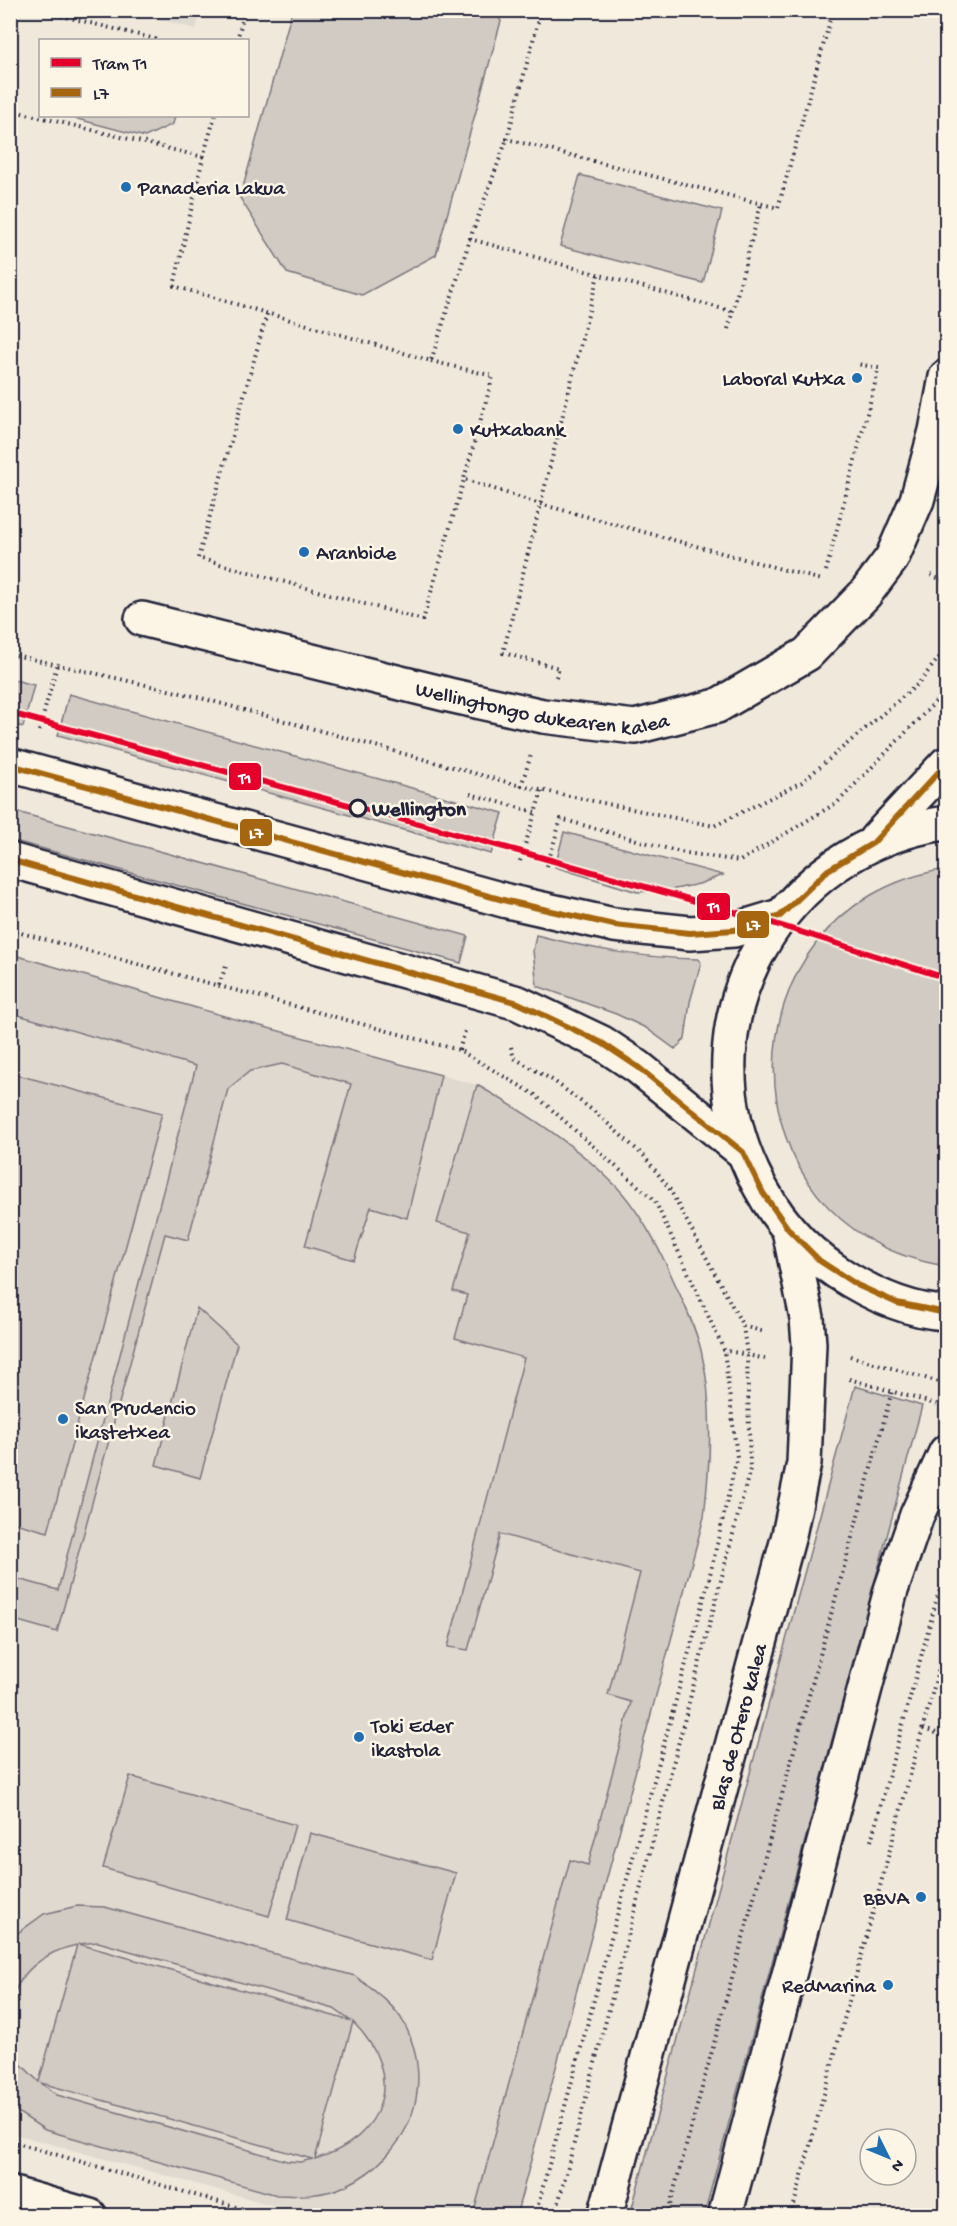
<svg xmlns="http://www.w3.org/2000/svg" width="957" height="2226" font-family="'Gochi Hand',sans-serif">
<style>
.built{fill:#e0d9cf}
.green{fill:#d1cbc3;stroke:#7a767f;stroke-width:1.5;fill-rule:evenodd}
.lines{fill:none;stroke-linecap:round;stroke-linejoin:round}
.street-casing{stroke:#22223b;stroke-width:38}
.secondary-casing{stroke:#22223b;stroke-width:38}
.path{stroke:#22223b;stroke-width:4;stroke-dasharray:1.5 4.5;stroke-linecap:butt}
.street{stroke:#fcf5e5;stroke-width:33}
.secondary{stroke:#fcf5e5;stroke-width:33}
.bus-1-casing{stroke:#fcf5e5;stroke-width:10}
.bus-1{stroke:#a66610;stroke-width:6}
.tram-1-casing{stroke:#fcf5e5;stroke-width:10}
.tram-1{stroke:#e4002b;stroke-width:6}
.poi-dot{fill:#1f6fb2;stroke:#fcf5e5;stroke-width:2}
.stop-dot{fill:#fcf5e5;stroke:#22223b;stroke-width:3}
.labels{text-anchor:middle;stroke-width:5;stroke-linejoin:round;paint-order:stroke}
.poi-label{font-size:21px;fill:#22223b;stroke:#fcf5e5;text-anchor:start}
.street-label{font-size:21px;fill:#22223b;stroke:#fcf5e5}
.stop-label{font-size:21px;font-weight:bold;fill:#22223b;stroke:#fcf5e5;text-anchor:start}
.line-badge{stroke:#fcf5e5;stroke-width:2}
.badge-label{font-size:16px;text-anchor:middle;font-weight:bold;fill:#fff}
</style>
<rect width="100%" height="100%" fill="#efe8db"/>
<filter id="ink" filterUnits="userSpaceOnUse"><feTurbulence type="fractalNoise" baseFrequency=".0167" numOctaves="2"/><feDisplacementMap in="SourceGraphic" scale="12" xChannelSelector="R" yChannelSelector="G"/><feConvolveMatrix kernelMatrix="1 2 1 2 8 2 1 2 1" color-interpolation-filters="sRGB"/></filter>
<g filter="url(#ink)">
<g class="built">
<polygon points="128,11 201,11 196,29"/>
<polygon points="10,954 224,1016 477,1085 526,1113 569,1146 617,1187 653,1236 680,1294 701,1350 708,1399 711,1457 704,1517 516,2215 308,2215 11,2133"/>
</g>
<g class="green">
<polygon points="292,11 494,10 501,21 436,255 362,295 287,273 240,198"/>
<polygon points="66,116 175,116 173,124 145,137"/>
<polygon points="580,175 722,211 703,283 560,246"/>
<polygon points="11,679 34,685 23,727 11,724"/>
<polygon points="69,694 503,813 491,854 58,735"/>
<polygon points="10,810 468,936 461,963 11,840"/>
<polygon points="564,832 723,875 699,884 670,890 637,892 555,867"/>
<path d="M946,869V1266C717,1231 717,906 946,869Z"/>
<path d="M536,935C591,949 641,958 698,959L701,963L690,1002L685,1039L675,1049L646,1028L616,1014L537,986L533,951Z"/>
<polygon points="11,954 224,1016 441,1075 407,1218 371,1207 354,1260 305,1246 351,1084 282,1064 250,1071 228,1089 188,1240 165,1234 57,1632 11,1619 11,1577 58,1590 196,1066 11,1013"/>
<polygon points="10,1073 162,1113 48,1532 11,1522"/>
<path d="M477,1085C526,1113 576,1145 616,1186C637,1208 654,1239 667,1266C679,1293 694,1322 701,1350C714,1405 710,1462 704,1517L516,2216L473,2215L570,1860L588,1865L631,1702L608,1695L640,1573L500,1534L468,1650L448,1647L524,1358L455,1338L467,1295L453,1291L470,1232L437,1223Z"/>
<polygon points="197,1308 237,1344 200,1478 156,1465"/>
<polygon points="855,1386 922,1406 704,2215 630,2215"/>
<polygon points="130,1776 295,1825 269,1916 103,1868"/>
<polygon points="310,1833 456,1873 432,1960 287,1920"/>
<path d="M77,1906L105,1907L355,1976C372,1989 393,2003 404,2023C437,2087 409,2156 345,2186C324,2196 299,2196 277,2195L45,2130L19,2113L11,2104V2031L21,2064L39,2082L77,1945C46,1951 17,1972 11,2005V1938L44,1914ZM98,1942L334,2009L351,2021L79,1944ZM353,2022C407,2076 385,2138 315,2159ZM41,2083L312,2159H313L300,2162L287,2161L57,2095Z"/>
</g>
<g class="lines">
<g class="street-casing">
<g id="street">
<path id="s1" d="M142,619L449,695L543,716L635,727L717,706L807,654L865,594L892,558L917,500L936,431L946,377"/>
<polyline points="10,2193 90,2216"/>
<path id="s2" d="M605,2216L789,1535L804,1463L809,1344L807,1318L789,1230"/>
<polyline points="725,2216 891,1590 917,1515 946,1452"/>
</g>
</g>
<g class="secondary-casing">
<g id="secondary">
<polyline points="10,765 507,901 614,925 690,933 734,930 780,916"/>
<path d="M946,823C780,845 680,1020 753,1173C772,1213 801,1248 837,1272C869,1293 908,1311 946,1313"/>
<polyline points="876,839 946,764"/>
<polyline points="10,860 518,1003 602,1043 638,1067 743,1152"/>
</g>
</g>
<g class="path">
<polyline points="38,10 159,40"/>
<polyline points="541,10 507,139 778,208 833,10"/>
<polyline points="237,40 245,10"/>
<polyline points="10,110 203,157 174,286 431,361 470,239 734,312"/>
<polyline points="203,157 215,116"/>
<polyline points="470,239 507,139"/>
<polyline points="267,314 198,558 423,620 464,479 540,504 822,580"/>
<polyline points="728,329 761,204"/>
<polyline points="431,361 493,376 464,479"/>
<polyline points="826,571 879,368 857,364"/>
<polyline points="931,575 946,582"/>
<polyline points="943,580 946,567"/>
<polyline points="10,654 190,695 521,786 714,826 802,782 918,684 946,649"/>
<polyline points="556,677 559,668 503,653 598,275"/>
<polyline points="39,731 57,665"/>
<polyline points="521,786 531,755"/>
<polyline points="470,794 535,812"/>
<polyline points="520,861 542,791"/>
<polyline points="547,866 561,819 680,852 740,861 838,802 946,691"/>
<polyline points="10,930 459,1050 534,1094 655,1201 724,1350 766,1359"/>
<polyline points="219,985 226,966"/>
<polyline points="511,1047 514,1058 554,1081 596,1113 644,1156 669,1188 743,1326 747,1355 750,1469 555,2216"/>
<polyline points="459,1050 465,1031"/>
<polyline points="743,1326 765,1332"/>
<polyline points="850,1356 946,1384"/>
<polyline points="849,1379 946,1407"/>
<polyline points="923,1729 946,1736"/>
<polyline points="871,1841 937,1598 946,1575"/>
<polyline points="10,2141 267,2216"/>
<polyline points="535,2216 709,1579 737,1457 724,1350"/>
<polyline points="667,2216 892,1391"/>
<polyline points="791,2216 946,1642"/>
</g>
<use href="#street" class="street"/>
<use href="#secondary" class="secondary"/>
<g class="bus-1-casing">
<g id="bus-1">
<polyline points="10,765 507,901 614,925 690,933 734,930 780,916 828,870 873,843 946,764"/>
<polyline points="10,860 518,1003 602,1043 638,1067 743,1152 763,1193 789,1230 820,1261 857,1285 897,1303 946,1313"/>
</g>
</g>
<use href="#bus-1" class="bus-1"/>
<g class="tram-1-casing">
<polyline id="tram-1" points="10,713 522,852 766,921 946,978"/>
</g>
<use href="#tram-1" class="tram-1"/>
</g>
</g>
<g class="poi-dot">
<circle cx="126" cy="187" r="6"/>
<circle cx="857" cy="378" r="6"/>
<circle cx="458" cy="429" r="6"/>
<circle cx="304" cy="552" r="6"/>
<circle cx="63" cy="1419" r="6"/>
<circle cx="359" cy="1737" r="6"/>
<circle cx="921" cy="1897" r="6"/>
<circle cx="888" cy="1985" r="6"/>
</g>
<circle class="stop-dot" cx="358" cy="808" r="8"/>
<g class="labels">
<g class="poi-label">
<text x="138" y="194">Panaderia Lakua</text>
<text x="845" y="385" text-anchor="end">Laboral Kutxa</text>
<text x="470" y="436">Kutxabank</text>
<text x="316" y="559">Aranbide</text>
<text x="75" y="1414">San Prudencio<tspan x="75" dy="24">ikastetxea</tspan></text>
<text x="371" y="1732">Toki Eder<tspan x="371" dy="24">ikastola</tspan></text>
<text x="909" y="1904" text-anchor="end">BBVA</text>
<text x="876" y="1992" text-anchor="end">RedMarina</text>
</g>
<g class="street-label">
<text dy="7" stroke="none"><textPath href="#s1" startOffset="411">Wellingtongo dukearen kalea</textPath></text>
<text dy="7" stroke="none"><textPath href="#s2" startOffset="507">Blas de Otero kalea</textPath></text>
</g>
<g class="stop-label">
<text x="372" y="815">Wellington</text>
</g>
</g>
<g class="line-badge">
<rect x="228" y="762" width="34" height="29" rx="6" fill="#e4002b"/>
<rect x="239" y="818" width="34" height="29" rx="6" fill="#a66610"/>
<rect x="696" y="892" width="35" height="29" rx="6" fill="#e4002b"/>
<rect x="736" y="910" width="34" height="29" rx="6" fill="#a66610"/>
</g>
<g class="badge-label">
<text x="245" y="783">T1</text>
<text x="256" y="838">L7</text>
<text x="714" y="912">T1</text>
<text x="753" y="930">L7</text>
</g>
<rect width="957" height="2226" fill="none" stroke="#fcf5e5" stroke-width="36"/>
<rect x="18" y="18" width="921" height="2190" fill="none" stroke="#22223b" stroke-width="2" filter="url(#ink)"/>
<rect x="39" y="39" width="210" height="78" fill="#fcf5e5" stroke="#a5a1a1" stroke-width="1.5"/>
<rect x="51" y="58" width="30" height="9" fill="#e4002b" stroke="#a5a1a1" stroke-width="1.5"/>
<text x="93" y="69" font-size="18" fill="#22223b">Tram T1</text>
<rect x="51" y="88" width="30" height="9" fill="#a66610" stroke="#a5a1a1" stroke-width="1.5"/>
<text x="93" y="99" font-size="18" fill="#22223b">L7</text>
<g transform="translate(888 2157) rotate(133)"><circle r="28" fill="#fcf5e5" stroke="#a5a1a1" stroke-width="1.5"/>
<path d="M0-4.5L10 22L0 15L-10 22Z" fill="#1f6fb2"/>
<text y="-9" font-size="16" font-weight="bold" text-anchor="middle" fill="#22223b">N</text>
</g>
</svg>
